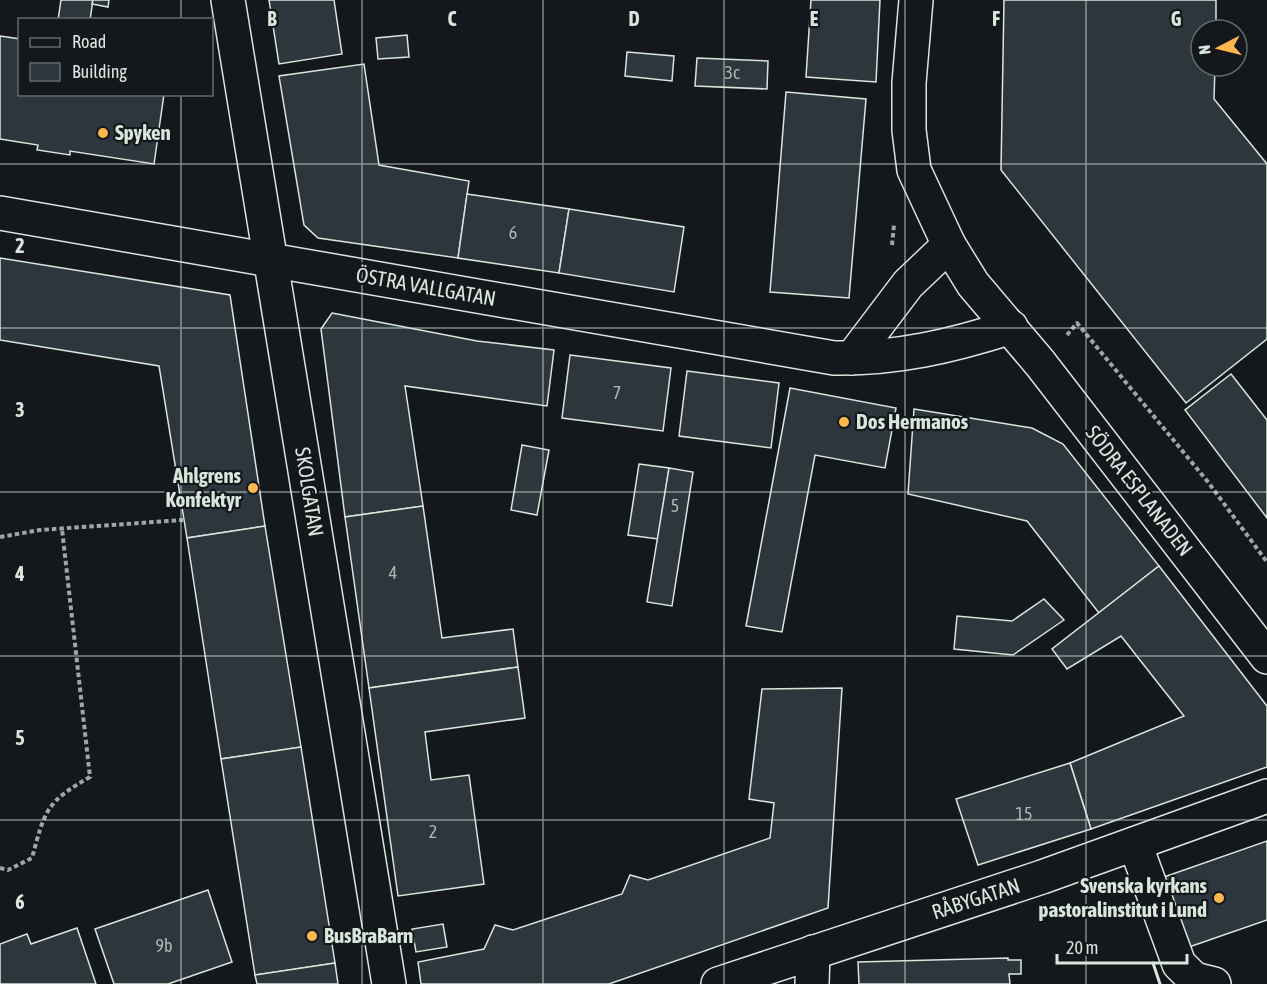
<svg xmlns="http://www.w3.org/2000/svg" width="1267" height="984" font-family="'Asap Condensed',sans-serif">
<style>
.building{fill:#2c363c;stroke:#d8e6dc;stroke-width:1.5}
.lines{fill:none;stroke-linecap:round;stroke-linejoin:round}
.minor-casing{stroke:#d8e6dc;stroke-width:36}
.path{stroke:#9da8a2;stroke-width:4;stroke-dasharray:4.5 3;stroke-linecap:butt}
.minor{stroke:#14181c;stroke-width:33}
.wall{stroke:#d8e6dc;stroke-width:3}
.grid{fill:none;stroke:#d8e6dc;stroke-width:1.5;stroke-opacity:0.55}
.poi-dot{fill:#ffb74d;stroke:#14181c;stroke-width:2}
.labels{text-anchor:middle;stroke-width:4.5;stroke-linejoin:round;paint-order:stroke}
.number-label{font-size:18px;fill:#adbab4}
.poi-label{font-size:21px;font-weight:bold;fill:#d8e6dc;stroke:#14181c;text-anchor:start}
.street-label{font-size:21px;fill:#d8e6dc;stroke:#14181c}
.grid-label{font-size:20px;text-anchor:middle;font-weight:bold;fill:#d8e6dc;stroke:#14181c;stroke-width:4.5;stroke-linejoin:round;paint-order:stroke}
</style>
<rect width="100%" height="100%" fill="#14181c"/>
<g class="building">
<polygon points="61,0 93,0 90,20 58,20"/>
<polygon points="93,0 109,0 108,7 92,4"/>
<polygon points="269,0 334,0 342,54 279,64"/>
<polygon points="811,0 880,0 876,82 806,77"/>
<polygon points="1004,0 1216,0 1216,30 1201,30 1201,66 1215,66 1214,99 1267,164 1267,339 1186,403 1001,170"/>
<polygon points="407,35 409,57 378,59 376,38"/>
<polygon points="0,36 20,39 20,94 164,94 154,164 70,151 70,155 37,150 38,145 0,139"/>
<polygon points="627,52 674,56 672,81 625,76"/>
<polygon points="697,58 768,61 767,89 695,86"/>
<polygon points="364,64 379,165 469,181 458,258 318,238 304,225 279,76"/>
<polygon points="786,92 866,99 849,298 770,292"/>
<polygon points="467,194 569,209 559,273 458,258"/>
<polygon points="569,209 684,227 674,292 559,273"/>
<polygon points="0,258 230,295 265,526 187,538 159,366 0,340"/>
<polygon points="332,313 477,341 554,350 547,406 405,386 423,506 345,517 321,329"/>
<polygon points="570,355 671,368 663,431 562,418"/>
<polygon points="687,371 779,383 771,448 679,436"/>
<polygon points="1231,374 1267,420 1267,518 1185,410"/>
<polygon points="790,388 896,408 885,468 815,455 782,632 746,626"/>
<polygon points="914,409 1032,428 1063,444 1159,566 1099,613 1027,521 908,494"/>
<polygon points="522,445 549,450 537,515 511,510"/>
<polygon points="639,464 669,468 658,539 628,535"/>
<polygon points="669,468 693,472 672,606 647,602"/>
<polygon points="423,506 442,638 513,629 518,667 369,688 345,517"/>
<polygon points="265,526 301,747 221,759 187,538"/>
<polygon points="1159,566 1267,706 1267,767 1091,829 1070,763 1184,716 1121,636 1067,669 1052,649"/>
<polygon points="1044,599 1064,620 1013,655 954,649 957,616 1012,621"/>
<polygon points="518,667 525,718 425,732 431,780 469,775 484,884 398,896 369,688"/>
<polygon points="842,688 828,908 609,984 421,984 418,962 484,949 495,925 513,930 622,894 630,875 648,880 770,838 774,803 749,799 762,689"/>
<polygon points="301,747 335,963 255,975 221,759"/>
<polygon points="1070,763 1091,829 978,865 956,799"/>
<polygon points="1267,841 1267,920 1189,947 1164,877"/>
<polygon points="208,890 232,962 168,984 114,984 95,929"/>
<polygon points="443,924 447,947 416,952 412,929"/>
<polygon points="77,928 96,984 0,984 0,944 27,934 31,944"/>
<polygon points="1008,958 1008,960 1021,960 1021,974 1009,974 1010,984 859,984 858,962"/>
<polygon points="335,963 338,984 257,984 255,975"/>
</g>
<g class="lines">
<g class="minor-casing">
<g id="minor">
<polyline points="228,0 389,984"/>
<polyline points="916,0 909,83 909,130 914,170 949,245 973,284 1040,363 1267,657"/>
<path d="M0,213L834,358C896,359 952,346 1011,327"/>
<polyline points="852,358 908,284 949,245"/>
<polyline points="1135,844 1179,964 1194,979 1214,984"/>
<polyline points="718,984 1042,877 1267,796"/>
<polyline points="812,984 813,952"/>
</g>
</g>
<g class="path">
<polyline points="892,245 894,225"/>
<polyline points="1067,335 1077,323 1208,482 1267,562"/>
<polyline points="0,537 40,530 183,520"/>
<path d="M0,868L8,870L32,858C45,810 46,802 90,777L62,529"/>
</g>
<use href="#minor" class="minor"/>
<polyline class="wall" points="1153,963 1160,984"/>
</g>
<path class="grid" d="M181,0V20M362,0V984M543,0V984M724,0V984M905,0V984M1086,0V984M181,94V984M0,164H1267M0,328H1267M0,492H1267M0,656H1267M0,820H1267"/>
<g class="poi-dot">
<circle cx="103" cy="133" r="6"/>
<circle cx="844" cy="422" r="6"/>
<circle cx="253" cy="488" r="6"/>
<circle cx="1219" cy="898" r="6"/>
<circle cx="312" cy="936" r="6"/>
</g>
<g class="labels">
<g class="number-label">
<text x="732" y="79">3c</text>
<text x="513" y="239">6</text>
<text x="617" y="399">7</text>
<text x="675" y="512">5</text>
<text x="393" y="579">4</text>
<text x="1024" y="820">15</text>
<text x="433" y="838">2</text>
<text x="164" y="952">9b</text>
</g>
<g class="poi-label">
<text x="115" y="140">Spyken</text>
<text x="856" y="429">Dos Hermanos</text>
<text x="241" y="483" text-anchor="end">Ahlgrens<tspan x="241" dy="24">Konfektyr</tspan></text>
<text x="1207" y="893" text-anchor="end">Svenska kyrkans<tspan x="1207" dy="24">pastoralinstitut i Lund</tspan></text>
<text x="324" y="943">BusBraBarn</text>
</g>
<g class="street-label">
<text transform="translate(426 287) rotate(10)" y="7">ÖSTRA VALLGATAN</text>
<text transform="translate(1139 491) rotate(52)" y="7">SÖDRA ESPLANADEN</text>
<text transform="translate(309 492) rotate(81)" y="7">SKOLGATAN</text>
<text transform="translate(976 899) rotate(-18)" y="7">RÅBYGATAN</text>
</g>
</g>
<g class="grid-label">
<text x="272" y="26">B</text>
<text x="452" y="26">C</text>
<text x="634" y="26">D</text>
<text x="814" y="26">E</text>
<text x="996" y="26">F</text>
<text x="1176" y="26">G</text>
<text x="20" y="253">2</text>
<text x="20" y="417">3</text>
<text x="20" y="581">4</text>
<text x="20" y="745">5</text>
<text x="20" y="909">6</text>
</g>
<rect x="18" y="18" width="195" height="78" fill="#14181c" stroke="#626a69" stroke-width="1.5"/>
<rect x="30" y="38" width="30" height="9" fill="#14181c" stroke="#626a69" stroke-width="1.5"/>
<text x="72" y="48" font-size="18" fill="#d8e6dc">Road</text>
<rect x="30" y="63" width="30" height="18" fill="#2c363c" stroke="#626a69" stroke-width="1.5"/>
<text x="72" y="78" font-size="18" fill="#d8e6dc">Building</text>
<g transform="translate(1219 48) rotate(263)"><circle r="28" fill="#14181c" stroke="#626a69" stroke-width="1.5"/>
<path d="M0-4.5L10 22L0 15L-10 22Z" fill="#ffb74d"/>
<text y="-9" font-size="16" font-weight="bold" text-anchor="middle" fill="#d8e6dc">N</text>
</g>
<path d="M1057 954v9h130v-9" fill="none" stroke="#d8e6dc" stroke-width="3"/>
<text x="1066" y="954" font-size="18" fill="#d8e6dc" stroke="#14181c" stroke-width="4.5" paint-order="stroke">20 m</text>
</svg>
